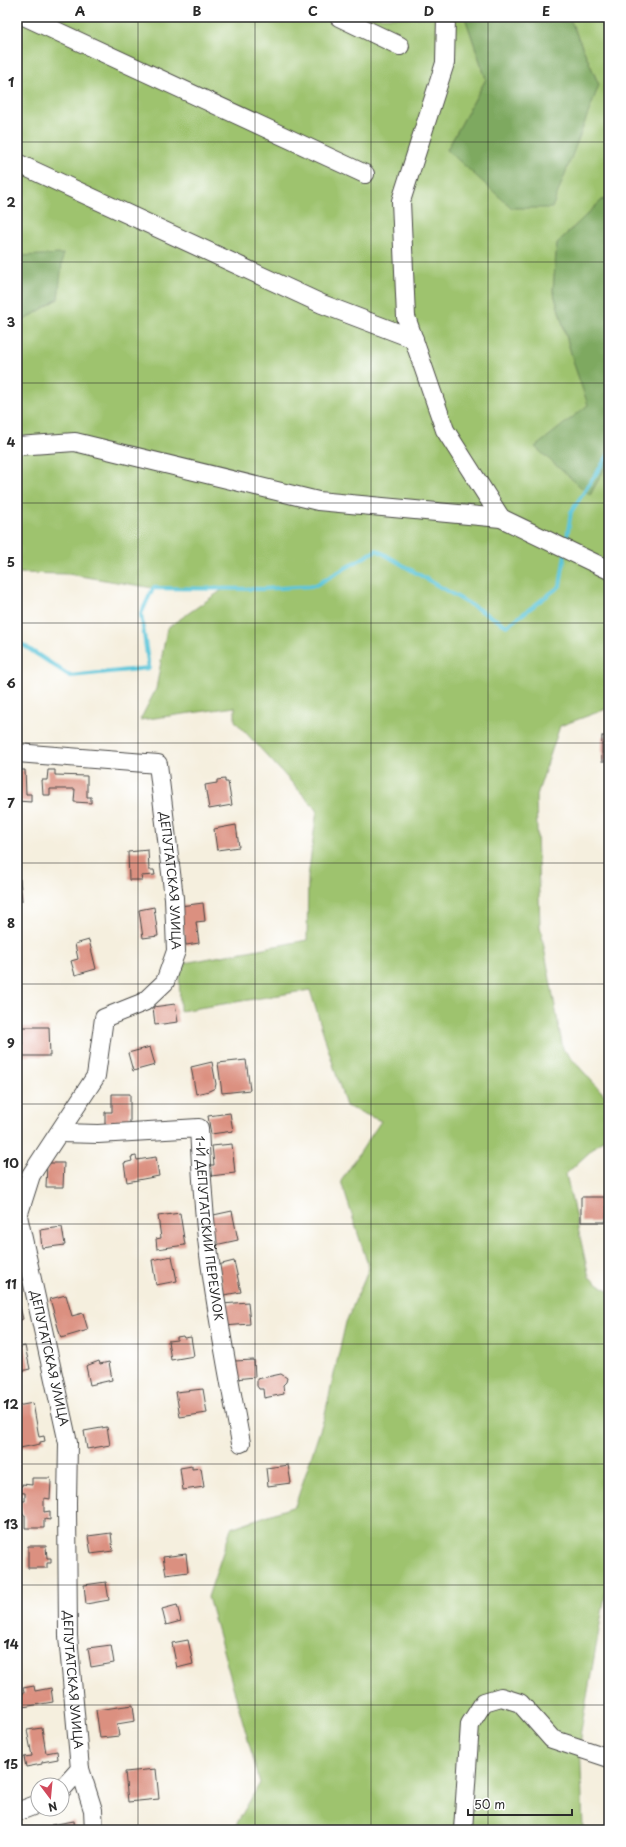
<svg xmlns="http://www.w3.org/2000/svg" width="626" height="1847" font-family="'Playpen Sans',sans-serif">
<style>
.green{fill:#9ec36e;stroke:#64774c}
.forest{fill:#7ea961;stroke:#546a46}
.lines{fill:none;stroke-linecap:round;stroke-linejoin:round}
.stream{stroke:#5dc6da;stroke-width:4}
.building{fill:#db9080}
.minor-casing{stroke:#494846;stroke-width:20}
.minor{stroke:#fff;stroke-width:18}
.grid{fill:none;stroke:#2b2b2b;stroke-width:1;stroke-opacity:0.55}
.labels{text-anchor:middle;stroke-width:3.5;stroke-linejoin:round;paint-order:stroke}
.street-label{font-size:12px;fill:#2b2b2b;stroke:#fff}
.neatline{fill:none;stroke:#2b2b2b;stroke-width:1.5}
.grid-label{font-size:13px;text-anchor:middle;font-weight:bold;fill:#2b2b2b}
</style>
<rect width="100%" height="100%" fill="#fff"/>
<filter id="ink" filterUnits="userSpaceOnUse"><feTurbulence type="fractalNoise" baseFrequency=".025" numOctaves="2"/><feDisplacementMap in="SourceGraphic" scale="8" xChannelSelector="R" yChannelSelector="G"/><feConvolveMatrix kernelMatrix="1 2 1 2 8 2 1 2 1" color-interpolation-filters="sRGB"/></filter>
<filter id="wash" filterUnits="userSpaceOnUse"><feTurbulence type="fractalNoise" baseFrequency=".012" numOctaves="4" result="noise"/><feDisplacementMap in="SourceGraphic" scale="16" xChannelSelector="R" yChannelSelector="G"/><feGaussianBlur stdDeviation="0.9" result="paint"/><feColorMatrix in="noise" values="0 0 0 0 0 0 0 0 0 0 0 0 0 0 0 0 0 1.4 0 .05"/><feComposite in="paint" operator="in"/></filter>
<g filter="url(#wash)">
<rect width="100%" height="100%" fill="#f5efde"/>
<polygon class="green" points="17,17 465,17 486,79 447,150 599,85 569,17 608,17 609,199 602,200 557,243 553,290 575,367 589,405 590,495 609,460 609,708 560,726 536,798 540,926 563,1049 609,1100 609,1134 566,1174 589,1277 609,1291 609,1574 580,1736 583,1830 233,1830 260,1783 208,1597 231,1528 295,1506 324,1418 346,1322 369,1268 341,1181 381,1121 346,1106 310,990 180,1011 179,964 307,940 308,877 317,810 235,721 235,707 140,720 156,689 167,628 225,588 153,588 68,574 17,573 17,339 21,322 58,299 17,256"/>
<g class="forest">
<polygon points="465,17 569,17 599,85 552,208 512,208 447,150 486,79"/>
<polygon points="609,199 609,460 590,495 535,447 588,405 575,367 553,290 557,243 602,200"/>
<polygon points="63,254 58,299 21,322 17,339 17,256"/>
</g>
<g class="lines">
<g class="stream">
<polyline points="566,544 571,512 609,454"/>
<polyline points="17,641 70,676 149,668 141,614 153,588 262,589 314,586 377,550 507,626 560,586 565,554"/>
</g>
</g>
<g id="blocks">
<g class="building">
<rect x="602" y="736" width="7" height="25"/>
<polygon points="17,770 25,770 26,794 31,794 31,802 17,801"/>
<polygon points="48,770 55,770 55,775 87,776 87,797 91,797 91,803 74,802 75,789 50,789 50,795 43,795 42,780 47,780"/>
<polygon points="225,779 225,782 228,782 232,805 209,809 205,785 217,783 217,780"/>
<polygon points="236,825 239,847 217,850 214,829"/>
<polygon points="148,850 149,870 154,870 155,875 141,876 142,880 129,880 128,852"/>
<polygon points="20,879 22,901 17,902 17,880"/>
<polygon points="203,903 205,921 196,922 199,943 186,945 180,906"/>
<polygon points="154,907 158,936 143,938 139,910"/>
<polygon points="89,940 96,969 75,975 71,961 78,959 75,944"/>
<polygon points="175,1004 178,1022 155,1025 153,1007"/>
<polygon points="22,1027 49,1027 50,1056 23,1056"/>
<polygon points="150,1047 155,1065 133,1071 128,1053"/>
<polygon points="246,1060 250,1090 222,1093 218,1063"/>
<polygon points="212,1062 216,1084 215,1088 209,1091 196,1094 191,1067"/>
<polygon points="112,1094 130,1094 130,1124 105,1125 105,1112 112,1112"/>
<polygon points="230,1113 233,1131 211,1134 208,1116"/>
<polygon points="232,1144 235,1173 211,1176 210,1165 214,1165 212,1146"/>
<polygon points="136,1156 137,1160 156,1157 159,1176 127,1182 124,1163 132,1161 131,1157"/>
<polygon points="47,1163 64,1163 63,1187 46,1187"/>
<polygon points="581,1197 607,1197 606,1222 581,1222"/>
<polygon points="232,1211 238,1240 215,1245 209,1216"/>
<polygon points="180,1213 185,1245 157,1249 156,1239 161,1238 158,1216"/>
<polygon points="62,1227 65,1245 42,1248 40,1230"/>
<polygon points="172,1256 177,1281 156,1285 152,1260"/>
<polygon points="234,1261 241,1292 224,1295 218,1265"/>
<polygon points="17,1294 23,1319 17,1321"/>
<polygon points="66,1295 72,1316 83,1313 88,1330 61,1338 50,1299"/>
<polygon points="248,1302 250,1324 224,1326 222,1304"/>
<polygon points="183,1336 184,1338 191,1337 194,1356 171,1360 168,1341 177,1340 177,1337"/>
<polygon points="25,1346 30,1369 17,1372 17,1348"/>
<polygon points="254,1360 255,1377 235,1379 234,1361"/>
<polygon points="99,1361 100,1364 109,1362 112,1380 90,1385 86,1366"/>
<polygon points="281,1374 287,1378 286,1382 283,1385 284,1394 264,1398 263,1389 259,1389 257,1386 257,1379"/>
<polygon points="203,1389 207,1413 180,1417 176,1392"/>
<polygon points="33,1403 39,1437 44,1436 45,1441 40,1442 40,1444 20,1448 17,1426 17,1406"/>
<polygon points="107,1427 110,1445 87,1449 84,1431"/>
<polygon points="288,1465 291,1483 268,1486 266,1468"/>
<polygon points="192,1466 192,1469 201,1468 204,1487 183,1490 180,1468"/>
<polygon points="32,1478 50,1478 51,1481 50,1499 44,1498 44,1512 50,1511 50,1520 44,1519 44,1528 25,1528 25,1515 23,1515 21,1507 21,1501 25,1501 25,1493 17,1492 17,1487 22,1486 22,1484 32,1485"/>
<polygon points="111,1533 113,1551 91,1554 88,1536"/>
<polygon points="28,1546 46,1546 47,1558 51,1558 51,1563 47,1563 47,1568 28,1568"/>
<polygon points="186,1554 188,1572 166,1575 163,1557"/>
<polygon points="106,1582 109,1600 86,1604 84,1585"/>
<polygon points="177,1605 181,1621 166,1625 162,1609"/>
<polygon points="188,1640 193,1664 177,1668 172,1643"/>
<polygon points="111,1645 114,1663 91,1667 88,1648"/>
<polygon points="34,1686 35,1691 51,1688 53,1702 17,1708 17,1694 24,1693 23,1688"/>
<polygon points="133,1705 135,1721 117,1724 119,1736 100,1738 96,1710"/>
<polygon points="42,1728 46,1753 57,1751 58,1759 42,1762 42,1764 26,1767 24,1757 32,1756 27,1730"/>
<polygon points="156,1769 159,1799 128,1802 125,1772"/>
<polygon points="74,1821 75,1830 52,1830 51,1825"/>
</g>
</g>
</g>
<g filter="url(#ink)">
<use href="#blocks" fill-opacity="0" stroke="#494846" stroke-width="1"/>
<g class="lines">
<g class="minor-casing">
<g id="minor">
<polyline points="26,17 365,174"/>
<polyline points="339,17 400,46"/>
<polyline points="446,17 445,63 401,201 406,317 445,430 501,518"/>
<polyline points="17,163 322,304 414,339"/>
<polyline points="17,446 75,442 318,501 501,518 609,570"/>
<path id="s1" d="M17,753L158,764L174,898L176,951L165,982L144,1002L104,1018L96,1076L31,1175L18,1216L68,1443L67,1503L68,1636L80,1769L62,1789"/>
<path id="s2" d="M59,1133L98,1134L199,1128C201,1168 203,1207 208,1247C216,1312 229,1378 241,1443"/>
<polyline points="80,1769 93,1810 94,1830"/>
<polyline points="17,1812 38,1804"/>
<polyline points="463,1830 470,1724 484,1702 501,1697 520,1703 552,1739 609,1758"/>
</g>
</g>
<use href="#minor" class="minor"/>
</g>
</g>
<path class="grid" d="M138,17V1830M255,17V1830M371,17V1830M488,17V1830M17,142H609M17,262H609M17,383H609M17,503H609M17,623H609M17,743H609M17,863H609M17,984H609M17,1104H609M17,1224H609M17,1344H609M17,1464H609M17,1585H609M17,1705H609"/>
<g class="labels">
<g class="street-label">
<text dy="4" stroke="none"><textPath href="#s1" startOffset="259">ДЕПУТАТСКАЯ УЛИЦА</textPath></text>
<text dy="4" stroke="none"><textPath href="#s2" startOffset="241">1-Й ДЕПУТАТСКИЙ ПЕРЕУЛОК</textPath></text>
<text dy="4" stroke="none"><textPath href="#s1" startOffset="800">ДЕПУТАТСКАЯ УЛИЦА</textPath></text>
<text dy="4" stroke="none"><textPath href="#s1" startOffset="1124">ДЕПУТАТСКАЯ УЛИЦА</textPath></text>
</g>
</g>
<rect width="626" height="1847" fill="none" stroke="#fff" stroke-width="44"/>
<g transform="translate(50 1797) rotate(164)"><circle r="19" fill="#ffffff" stroke="#aaaaaa"/>
<path d="M0-3L7 15L0 10L-7 15Z" fill="#d1495b"/>
<text y="-6" font-size="11" font-weight="bold" text-anchor="middle" fill="#2b2b2b">N</text>
</g>
<path d="M468 1809v6h104v-6" fill="none" stroke="#2b2b2b" stroke-width="2"/>
<text x="474" y="1809" font-size="12" fill="#2b2b2b" stroke="#ffffff" stroke-width="3" paint-order="stroke">50 m</text>
<rect x="22" y="22" width="582" height="1803" class="neatline"/>
<g class="grid-label">
<text x="80" y="16">A</text>
<text x="197" y="16">B</text>
<text x="313" y="16">C</text>
<text x="429" y="16">D</text>
<text x="546" y="16">E</text>
<text x="11" y="87">1</text>
<text x="11" y="207">2</text>
<text x="11" y="327">3</text>
<text x="11" y="447">4</text>
<text x="11" y="567">5</text>
<text x="11" y="688">6</text>
<text x="11" y="808">7</text>
<text x="11" y="928">8</text>
<text x="11" y="1048">9</text>
<text x="11" y="1168">10</text>
<text x="11" y="1289">11</text>
<text x="11" y="1409">12</text>
<text x="11" y="1529">13</text>
<text x="11" y="1649">14</text>
<text x="11" y="1769">15</text>
</g>
</svg>
